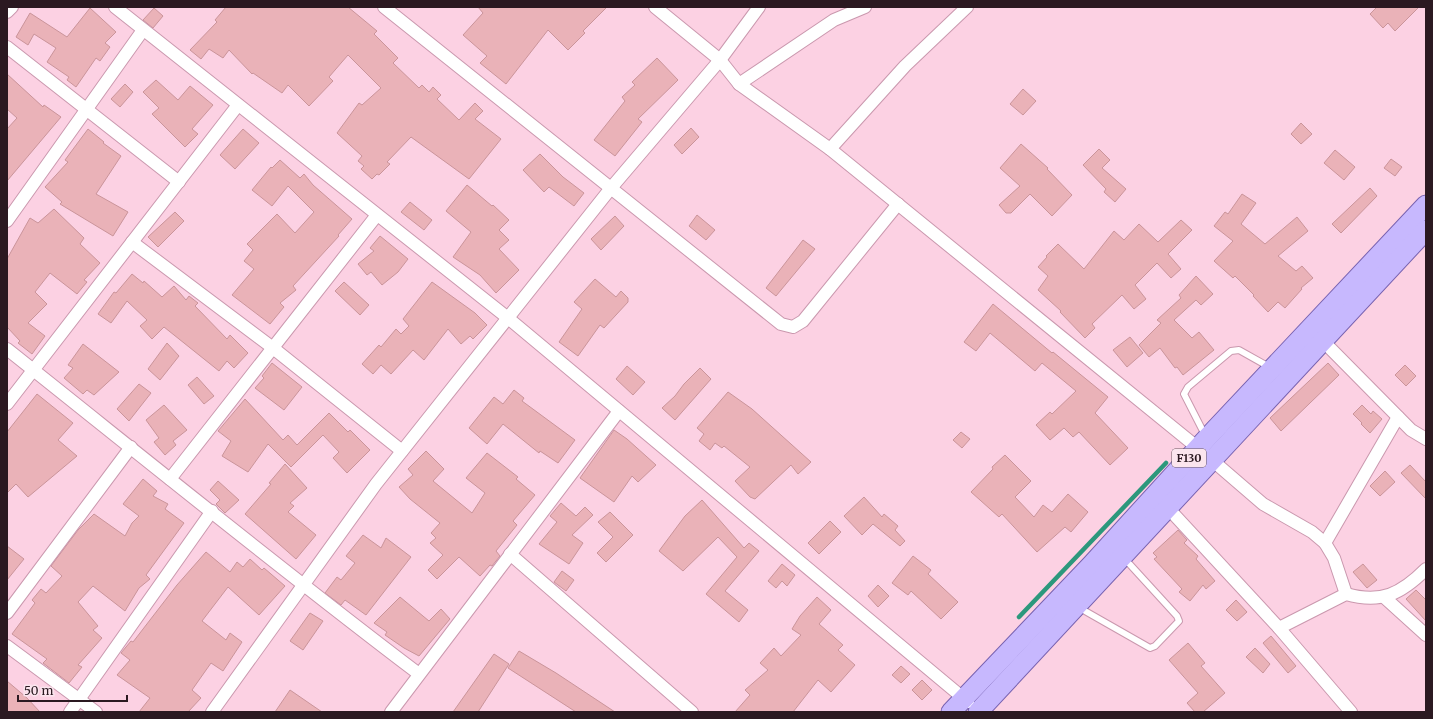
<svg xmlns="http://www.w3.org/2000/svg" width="1433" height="719" font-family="Merriweather,serif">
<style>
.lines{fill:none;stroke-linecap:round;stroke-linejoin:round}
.stream{stroke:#2c987c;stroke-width:4.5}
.building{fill:#eab2b8;stroke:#ca949a}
.lane-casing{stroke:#ca98ae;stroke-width:8}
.street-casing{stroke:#ca98ae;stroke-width:14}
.primary-casing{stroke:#7862b0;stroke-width:21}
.lane{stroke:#fff;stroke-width:6}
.street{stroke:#fff;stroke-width:12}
.primary{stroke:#c7b8fe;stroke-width:19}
.labels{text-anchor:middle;stroke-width:3.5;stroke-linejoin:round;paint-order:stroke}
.shield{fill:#fbe5ee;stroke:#69565e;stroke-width:1}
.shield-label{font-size:11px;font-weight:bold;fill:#2b1921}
</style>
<rect width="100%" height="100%" fill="#fcd1e3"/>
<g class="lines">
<polyline class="stream" points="1019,617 1166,463"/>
</g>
<g class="building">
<polygon points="226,7 348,7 377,31 374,34 398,58 393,63 419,88 422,85 429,92 433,87 441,95 437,99 459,120 475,103 483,111 475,119 501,139 469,179 411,137 387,162 390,164 379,175 377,174 372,179 361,169 364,166 358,161 362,156 337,133 359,103 362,105 381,88 348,55 329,77 333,81 309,106 288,85 282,93 253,73 252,74 229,50 223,58 209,49 201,59 190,50 217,22 215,20"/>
<polygon points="478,7 607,7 583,31 585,33 568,50 548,30 506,84 480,63 487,56 463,35 483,13"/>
<polygon points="1377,7 1419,7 1395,31 1388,23 1383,28 1370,14"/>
<polygon points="90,8 116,32 105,43 110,47 100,61 96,58 76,87 67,80 69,77 47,62 56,48 34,34 28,45 16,37 30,13 67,37"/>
<polygon points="154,8 163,16 153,28 143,20"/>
<polygon points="657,58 678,80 638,119 642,122 615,156 594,140 625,101 622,97 635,85 632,82"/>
<polygon points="7,74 43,107 44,105 61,117 7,181 7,129 17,118 7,109"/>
<polygon points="156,80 178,100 190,86 213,105 192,129 198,134 185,147 152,114 159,108 143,92"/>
<polygon points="125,84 133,92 120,107 111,99"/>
<polygon points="1023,89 1036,101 1023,115 1010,104"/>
<polygon points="1301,123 1312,134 1301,144 1291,134"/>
<polygon points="691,128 699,137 682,154 674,145"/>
<polygon points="88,129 104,142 103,143 121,156 96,194 128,212 113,236 60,204 62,202 45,187 68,162 65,160"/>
<polygon points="243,129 259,143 235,169 220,155"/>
<polygon points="1021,144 1048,168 1047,169 1072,195 1052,216 1030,194 1011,213 1006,213 999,205 1020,186 1000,168"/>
<polygon points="1099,149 1110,160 1102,168 1126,189 1115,202 1104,192 1106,189 1083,165"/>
<polygon points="1335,150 1355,167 1344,180 1324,163"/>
<polygon points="540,154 563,177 584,193 574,206 549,187 544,192 523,170"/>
<polygon points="1391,159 1402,167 1395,176 1384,168"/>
<polygon points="280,160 300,178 304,174 313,185 352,219 338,235 339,236 293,286 296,290 280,303 284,307 270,324 232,295 254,269 244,261 253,250 247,244 277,214 295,233 314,212 288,186 272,206 252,190 271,167 272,168"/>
<polygon points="467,185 492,206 493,205 509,220 499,230 509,240 499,249 519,270 496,293 480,275 453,257 471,232 446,211"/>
<polygon points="1370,188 1377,196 1341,233 1332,224"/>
<polygon points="1242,194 1256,203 1241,224 1265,244 1297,217 1308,231 1278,256 1296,271 1302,266 1313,278 1301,288 1302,289 1285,308 1278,302 1268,312 1253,296 1254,295 1235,276 1233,278 1214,261 1233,241 1214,226 1225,212 1228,214"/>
<polygon points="410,202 432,220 424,230 401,212"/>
<polygon points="54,209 84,238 80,244 100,263 84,280 87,282 77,294 50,273 35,292 47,304 28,323 45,336 32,354 18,343 20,341 7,327 7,259 30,218 38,223"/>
<polygon points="175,212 184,221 158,247 148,237"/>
<polygon points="697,215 715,230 706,240 689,226"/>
<polygon points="615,216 624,226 601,250 591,239"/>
<polygon points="1181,220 1192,230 1168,254 1181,269 1171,278 1157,263 1135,285 1146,299 1134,309 1122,295 1092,324 1095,328 1085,338 1060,312 1061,311 1038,290 1048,276 1038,267 1047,257 1046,256 1058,244 1084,269 1114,231 1124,240 1139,224 1158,242"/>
<polygon points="380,236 408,259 398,272 382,285 371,272 367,275 358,264 374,251 370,248"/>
<polygon points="803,240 815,249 776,296 766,288"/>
<polygon points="132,274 143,283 144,281 162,297 174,286 186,300 189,296 198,303 195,306 227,339 230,335 248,353 234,368 227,361 219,371 164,327 152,339 140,326 147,320 127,301 111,323 98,314 114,292 116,293"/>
<polygon points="1196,276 1213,294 1201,305 1196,300 1174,320 1192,338 1199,332 1214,350 1183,375 1177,367 1175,368 1160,348 1149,357 1139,345 1161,323 1157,320 1181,298 1179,295"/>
<polygon points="595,279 616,297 621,291 628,298 628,302 604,328 600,325 578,356 559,342 582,309 574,302"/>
<polygon points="344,282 369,305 360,315 335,291"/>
<polygon points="432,282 475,313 487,325 473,339 470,336 461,344 448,329 424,360 413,350 391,374 381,365 373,374 362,364 379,345 381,347 396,329 401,334 409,326 403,319"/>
<polygon points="993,304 1052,353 1053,352 1108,397 1095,413 1128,448 1110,465 1079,432 1073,437 1064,428 1050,440 1036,425 1050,412 1052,414 1076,391 1042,363 1035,371 990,333 976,351 964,342"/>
<polygon points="1130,337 1143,353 1127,367 1113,350"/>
<polygon points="167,343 179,356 160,380 148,369"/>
<polygon points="83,344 119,372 94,395 87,390 83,394 64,378 73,368 68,365"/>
<polygon points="272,363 302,387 284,410 255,388 264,378 262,376"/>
<polygon points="1328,363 1339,375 1281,431 1270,418"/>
<polygon points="1405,365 1416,376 1406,386 1395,375"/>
<polygon points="627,366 645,382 633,395 616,379"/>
<polygon points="700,368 711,379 675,420 662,408 675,396 684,384"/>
<polygon points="197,377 214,396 204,404 188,385"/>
<polygon points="139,384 151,393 129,421 117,409"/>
<polygon points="514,390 524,398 522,401 575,440 558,463 540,451 539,453 503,424 487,444 469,428 494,397 503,404"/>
<polygon points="728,392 752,409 811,462 798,474 791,465 755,499 750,497 735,481 750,467 724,446 722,448 715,443 710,450 699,441 704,434 697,428"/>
<polygon points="37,394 73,423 58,440 77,456 28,497 16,484 7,493 7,432"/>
<polygon points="245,399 283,440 288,435 297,445 329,413 348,432 350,430 370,450 347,473 333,458 339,452 323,435 291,467 268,444 248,472 222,456 231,441 218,431"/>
<polygon points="164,405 187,430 173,441 176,445 165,455 154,442 159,438 146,420"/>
<polygon points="1362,405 1371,414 1373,411 1382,419 1370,433 1361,424 1362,423 1353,414"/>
<polygon points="614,430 627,439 656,465 638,482 632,476 614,502 580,478"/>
<polygon points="961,432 970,439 962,448 953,440"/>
<polygon points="426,451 444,469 433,481 472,513 485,493 466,478 487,453 518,477 516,479 535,495 513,521 517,525 496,551 500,556 492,566 490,565 480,576 459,557 437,579 428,570 443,555 430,543 436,538 431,533 440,523 410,499 399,487 413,475 408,469"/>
<polygon points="1005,455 1031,481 1015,497 1034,517 1043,505 1052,512 1068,494 1088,512 1071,532 1065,527 1037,552 1002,514 999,517 971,492 993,469 992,467"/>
<polygon points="285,464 307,488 290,503 294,506 288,512 316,535 296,559 245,514 271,484 269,483"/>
<polygon points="1410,465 1426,482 1426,499 1401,473"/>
<polygon points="1385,471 1395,482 1380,496 1370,486"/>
<polygon points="143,479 157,491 153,496 168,504 165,509 184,523 146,575 150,579 139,588 125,611 93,586 78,602 98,626 93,630 102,638 78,665 82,667 69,683 43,663 47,659 12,634 35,603 32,600 41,589 46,593 62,576 51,566 78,530 94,514 125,536 132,523 139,516 123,504"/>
<polygon points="218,481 239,500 225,513 216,504 220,500 210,490"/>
<polygon points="864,497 882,517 884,514 898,526 895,530 905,541 900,546 873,524 862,535 844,516"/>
<polygon points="702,500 744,548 749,543 759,551 725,591 748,610 739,622 706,594 737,557 718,537 683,571 659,551 685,516"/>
<polygon points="561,503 576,516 585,507 593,515 572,535 583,543 569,564 539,544 557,522 550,516"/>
<polygon points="610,512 633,535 606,562 597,553 613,537 598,522"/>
<polygon points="830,521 841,532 819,554 808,543"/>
<polygon points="1178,530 1187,540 1184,543 1198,556 1196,559 1215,581 1206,589 1203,585 1190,601 1179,592 1182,589 1154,559 1157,557 1153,553"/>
<polygon points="363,535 381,548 386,538 411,557 366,615 345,600 341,605 325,593 337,577 341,580 355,563 346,556"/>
<polygon points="7,546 24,559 7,580"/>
<polygon points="206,552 230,572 237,562 243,567 250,559 262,570 264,568 285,586 259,615 228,587 202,621 226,640 230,633 242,642 223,671 211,663 192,690 201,698 188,712 139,712 150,698 117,675 130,660 121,653 131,641 133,642 177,585"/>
<polygon points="913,556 931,570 928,574 958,602 941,619 911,591 908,595 892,583"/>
<polygon points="782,564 795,575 787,586 782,581 776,588 768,581"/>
<polygon points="1363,564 1377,580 1367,588 1353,572"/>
<polygon points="562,571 574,580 566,591 554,582"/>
<polygon points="878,585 889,596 878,607 868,596"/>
<polygon points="1416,590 1426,600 1426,621 1406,599"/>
<polygon points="400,597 429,621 441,609 450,619 419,656 404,648 385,635 387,632 374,623"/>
<polygon points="817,597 831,610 819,624 843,645 838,650 855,665 831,692 818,680 793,712 735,712 750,695 745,690 768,670 760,663 774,648 781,656 801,635 792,629 800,616"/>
<polygon points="1236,600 1247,612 1237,621 1226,610"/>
<polygon points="310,613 323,621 303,650 290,641"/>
<polygon points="1271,636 1296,666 1288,673 1263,643"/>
<polygon points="1188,643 1205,663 1201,666 1225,693 1203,712 1195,712 1187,703 1198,693 1169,660"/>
<polygon points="1255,648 1270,664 1263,673 1246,657"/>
<polygon points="519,651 556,673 615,712 576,712 508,668"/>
<polygon points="494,654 509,664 478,712 453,712"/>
<polygon points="901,666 910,674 901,683 892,675"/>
<polygon points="922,680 932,690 922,700 912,690"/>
<polygon points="7,681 27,698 40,712 7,712"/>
<polygon points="290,690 322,712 275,712"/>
</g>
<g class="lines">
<g class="lane-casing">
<g id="lane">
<polyline points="1206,437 1184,394 1188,387 1231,351 1239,350 1271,368"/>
<polyline points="1078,607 1150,648 1155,646 1179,621 1177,616 1124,558"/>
</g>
</g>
<g class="street-casing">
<g id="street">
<polyline points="115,7 508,318 968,702"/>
<polyline points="384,7 781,324 793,327 803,321 898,204"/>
<polyline points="655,7 720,60 739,84 830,149 1198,448 1263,504 1312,532 1325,543 1334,558 1346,594"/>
<polyline points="7,12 12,7"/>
<polyline points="7,47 179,182"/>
<polyline points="739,84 834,20 865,7"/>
<polyline points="830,149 905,66 967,7"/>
<polyline points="7,221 143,30"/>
<polyline points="132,242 273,348 402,451"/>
<polyline points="1322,340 1411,430 1426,439"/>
<path d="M7,349C144,458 279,568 419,674"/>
<polyline points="7,404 238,105"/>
<polyline points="170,479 377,215"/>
<polyline points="1168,508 1279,628 1351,712"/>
<polyline points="1325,543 1398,417"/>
<polyline points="510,554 692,712"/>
<polyline points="1384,597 1426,635"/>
<polyline points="7,613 131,447"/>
<path d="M1279,628L1346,594C1381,604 1401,594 1426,569"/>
<polyline points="7,646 96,712"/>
<polyline points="70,712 212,511"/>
<polyline points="212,712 376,484 611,188 720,60 759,7"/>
<polyline points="391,712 619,411"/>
</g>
</g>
<g class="primary-casing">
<g id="primary">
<polyline points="951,712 1092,564 1207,438 1426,205"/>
<polyline points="978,712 1426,230"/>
</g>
</g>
<use href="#lane" class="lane"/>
<use href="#street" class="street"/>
<use href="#primary" class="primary"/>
</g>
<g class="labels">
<rect class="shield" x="1172" y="449" width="34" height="18" rx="3"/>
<g class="shield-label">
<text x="1189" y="462">F130</text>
</g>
</g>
<rect width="1433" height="719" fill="none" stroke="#2b1921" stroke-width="16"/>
<path d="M18 695v6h109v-6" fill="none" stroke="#2b1921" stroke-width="2"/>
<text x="24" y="695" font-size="12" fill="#2b1921" stroke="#fbe5ee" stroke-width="3" paint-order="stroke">50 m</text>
</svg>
